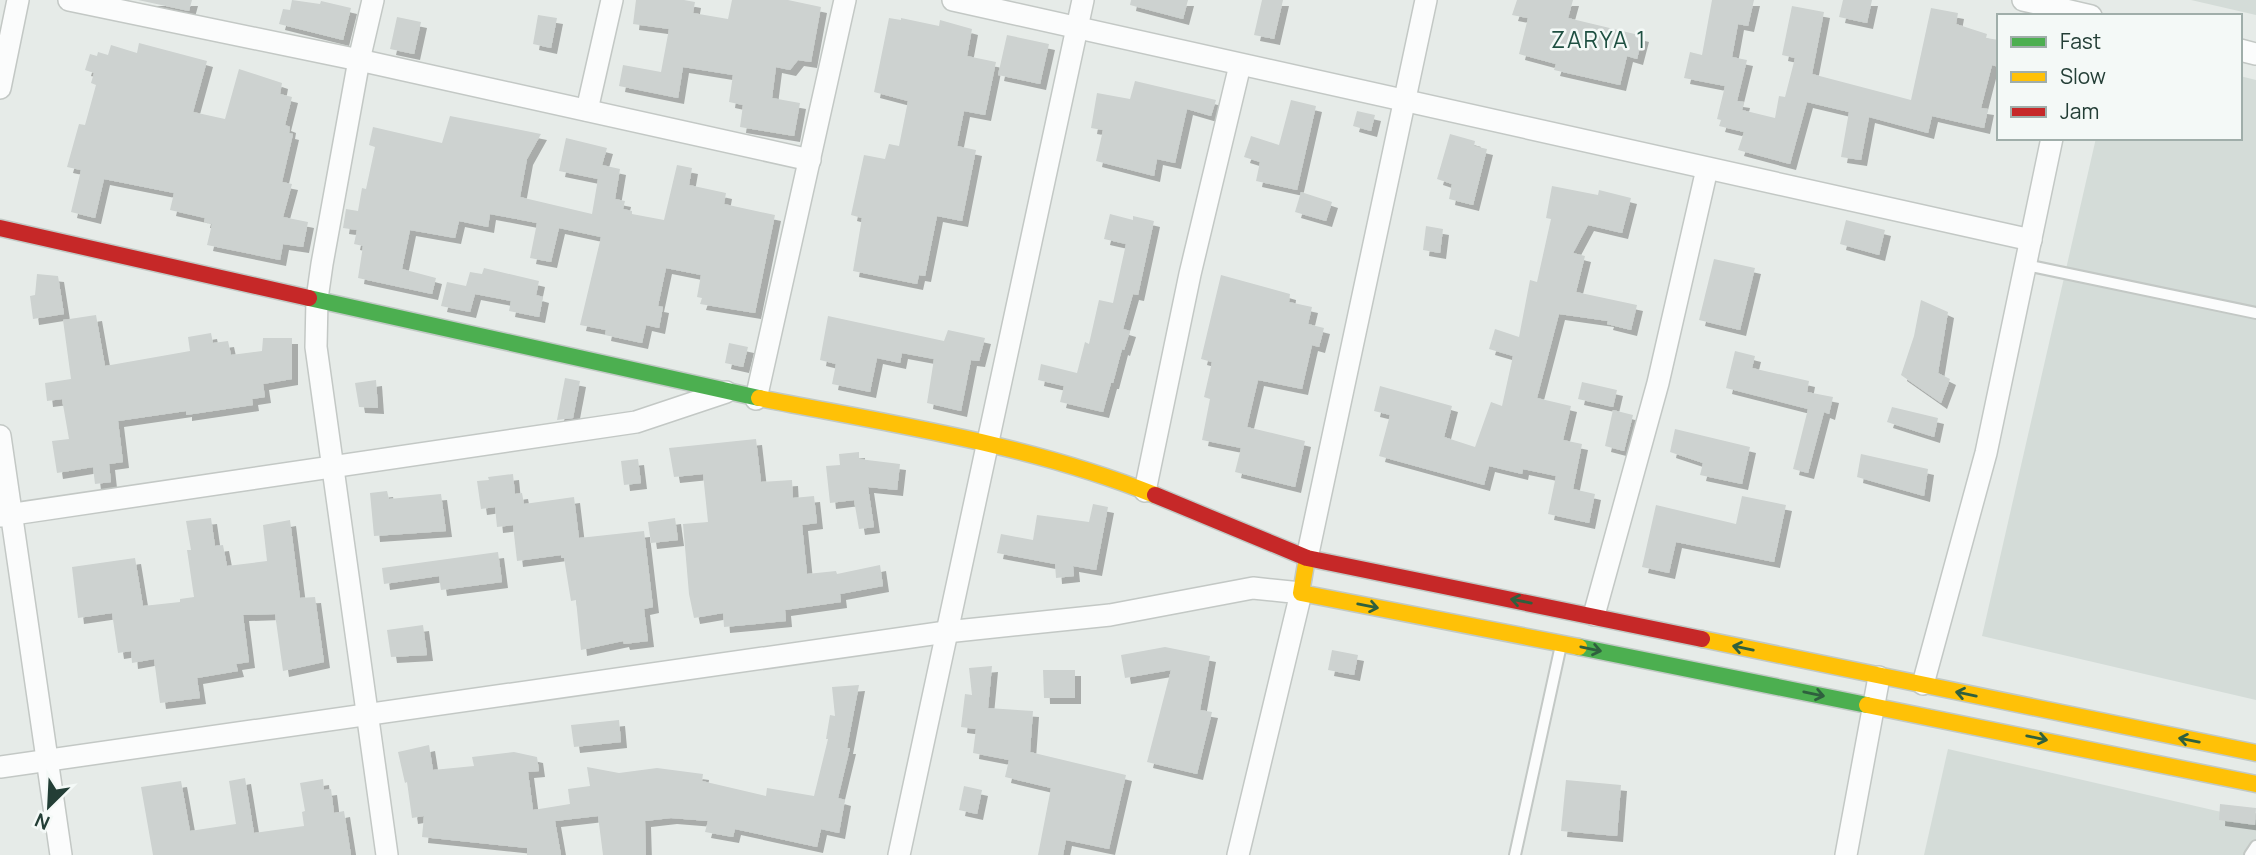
<svg xmlns="http://www.w3.org/2000/svg" width="2256" height="855" font-family="Manrope,sans-serif">
<style>
.built{fill:#d4dcd8}
.building{fill:#cdd2d0;filter:url(#shadow)}
.lines{fill:none;stroke-linecap:round;stroke-linejoin:round}
.lane-casing{stroke:#c3c8c5;stroke-width:14}
.street-casing{stroke:#c3c8c5;stroke-width:24}
.fast-casing{stroke:#c1c9c5;stroke-width:19}
.slow-casing{stroke:#c1c9c5;stroke-width:19}
.jam-casing{stroke:#c1c9c5;stroke-width:19}
.lane{stroke:#fbfcfc;stroke-width:10}
.street{stroke:#fbfcfc;stroke-width:21}
.fast{stroke:#4caf50;stroke-width:16}
.slow{stroke:#ffc107;stroke-width:16}
.jam{stroke:#c62828;stroke-width:16}
.oneway{stroke:#2f603e}
.labels{text-anchor:middle;stroke-width:5;stroke-linejoin:round;paint-order:stroke}
.quarter-label{font-size:23px;letter-spacing:2px;fill:#1f5042;stroke:#f4f9f7}
</style>
<defs>
<filter id="shadow"><feDropShadow dx="6" dy="6" stdDeviation="0" flood-color="#0004"/></filter>
</defs>
<rect width="100%" height="100%" fill="#e6ebe8"/>
<g class="built">
<polygon points="2191,0 2256,0 2256,15"/>
<polygon points="2240,76 2256,80 2256,700 1982,636 2096,138 2240,138"/>
<polygon points="1948,749 2256,820 2256,855 1924,855"/>
</g>
<g class="building">
<polygon points="138,0 192,0 189,11"/>
<polygon points="292,0 320,4 321,1 351,8 343,40 279,24 283,9 290,10"/>
<polygon points="636,0 684,0 695,2 693,13 728,19 732,0 788,0 821,7 811,62 798,60 790,70 776,67 772,98 800,103 794,136 740,127 743,105 729,102 733,75 683,67 678,98 619,86 623,65 661,72 669,29 633,24"/>
<polygon points="1131,0 1188,0 1183,19 1130,5"/>
<polygon points="1262,0 1283,0 1274,39 1254,35"/>
<polygon points="1517,0 1573,0 1568,18 1643,36 1637,59 1627,56 1620,85 1554,70 1556,64 1519,54 1528,18 1512,15"/>
<polygon points="1712,0 1754,0 1748,26 1738,24 1732,57 1747,60 1737,101 1744,102 1742,110 1775,118 1779,96 1785,97 1795,58 1782,55 1792,6 1824,12 1812,74 1911,100 1931,8 1958,13 1956,24 1987,34 1986,38 1999,40 1999,67 1992,65 1981,108 1988,109 1984,128 1932,116 1928,133 1869,117 1861,160 1841,157 1849,112 1807,102 1790,164 1738,150 1744,132 1719,126 1721,120 1717,119 1725,86 1684,78 1690,52 1702,55"/>
<polygon points="1843,0 1872,0 1867,23 1839,17"/>
<polygon points="538,15 557,18 551,48 533,44"/>
<polygon points="397,17 421,22 414,54 390,49"/>
<polygon points="889,18 901,20 901,18 939,26 940,20 972,29 967,56 996,62 985,115 964,111 957,146 976,150 962,221 937,216 925,276 919,275 917,284 853,271 862,218 851,215 864,155 885,159 889,144 899,146 908,101 874,92"/>
<polygon points="1007,35 1049,44 1040,84 998,75"/>
<polygon points="139,43 207,61 193,112 225,119 239,69 282,83 280,94 292,97 285,125 290,127 289,133 293,134 282,182 292,184 283,217 308,222 303,247 283,244 280,260 207,245 212,224 204,222 205,218 170,210 174,193 104,179 95,218 71,212 81,170 67,167 79,124 85,125 96,85 91,83 94,73 85,70 90,54 97,56 98,52 108,55 111,45 137,53"/>
<polygon points="1135,81 1216,100 1211,116 1187,109 1175,163 1157,159 1154,176 1096,161 1103,130 1091,128 1097,93 1130,99"/>
<polygon points="1291,100 1316,106 1297,190 1256,181 1260,162 1244,157 1251,136 1279,145"/>
<polygon points="1357,111 1375,115 1371,131 1353,126"/>
<polygon points="450,116 541,134 527,159 520,197 592,214 598,179 559,171 566,138 607,148 602,165 620,169 615,199 625,201 623,209 632,211 632,214 664,220 677,165 692,168 689,185 726,193 724,204 775,215 755,313 700,304 702,298 697,297 701,275 666,268 658,306 663,307 659,328 646,325 642,343 605,335 606,330 580,325 601,237 559,228 551,262 530,258 537,223 490,214 488,227 459,221 455,238 410,230 402,269 436,278 432,294 358,278 363,246 354,244 357,230 343,228 346,209 358,211 362,188 366,189 375,147 369,145 373,127 442,143"/>
<polygon points="1450,134 1475,141 1474,146 1487,149 1473,205 1449,199 1452,184 1437,179"/>
<polygon points="1552,186 1598,195 1599,190 1631,198 1622,233 1588,225 1573,253 1585,256 1576,292 1637,305 1631,330 1607,324 1608,321 1559,314 1537,398 1571,406 1563,440 1582,444 1573,489 1595,494 1589,523 1548,514 1556,476 1523,469 1522,474 1489,466 1484,485 1379,456 1390,415 1374,411 1380,386 1452,406 1444,437 1475,447 1491,402 1502,406 1513,356 1489,349 1495,329 1519,337 1530,280 1537,282 1551,219 1546,218"/>
<polygon points="1301,192 1332,202 1326,221 1295,212"/>
<polygon points="1110,214 1133,220 1133,216 1154,221 1138,295 1133,294 1123,329 1130,331 1124,350 1122,349 1113,383 1111,383 1103,412 1060,402 1064,386 1038,380 1041,364 1077,373 1085,342 1089,344 1099,300 1113,303 1126,244 1104,239"/>
<polygon points="1846,220 1885,230 1879,255 1840,244"/>
<polygon points="1426,226 1443,229 1440,253 1423,250"/>
<polygon points="1714,259 1755,268 1740,330 1699,320"/>
<polygon points="484,268 539,281 536,295 543,297 539,317 509,311 511,301 475,294 470,312 441,306 447,282 466,286 470,272 482,274"/>
<polygon points="37,274 58,276 64,314 33,319 30,296 35,295"/>
<polygon points="1221,275 1290,294 1289,302 1312,307 1308,324 1324,328 1319,347 1312,345 1302,389 1258,380 1247,427 1305,441 1295,487 1235,472 1241,448 1202,440 1210,399 1204,397 1212,362 1201,359"/>
<polygon points="1921,300 1948,312 1938,373 1950,379 1941,403 1901,375 1914,336"/>
<polygon points="96,315 105,366 190,351 188,337 211,333 213,343 228,341 231,355 262,351 263,338 292,338 292,379 263,384 265,397 252,399 253,405 186,415 186,411 118,421 123,462 109,464 111,482 95,484 93,467 57,473 52,441 69,439 62,399 47,401 45,383 71,379 63,320"/>
<polygon points="828,316 944,341 948,330 985,338 979,361 971,360 961,411 927,403 934,359 902,353 900,363 877,358 870,392 832,384 836,364 820,360"/>
<polygon points="729,343 748,347 743,367 725,363"/>
<polygon points="1735,351 1755,356 1752,368 1809,381 1807,392 1833,397 1829,414 1824,412 1808,473 1793,469 1808,409 1726,388"/>
<polygon points="565,378 580,381 573,418 557,420"/>
<polygon points="376,380 378,408 359,407 355,383"/>
<polygon points="1582,382 1617,390 1613,407 1578,399"/>
<polygon points="1892,407 1938,418 1934,437 1887,422"/>
<polygon points="1613,410 1633,415 1624,451 1605,446"/>
<polygon points="1675,429 1750,447 1742,484 1700,475 1703,463 1670,452"/>
<polygon points="756,439 761,482 792,480 793,498 814,496 817,523 802,525 807,574 836,571 837,574 880,565 883,586 840,594 841,602 785,610 786,621 724,627 723,613 694,618 689,594 683,524 708,522 703,474 674,477 669,448"/>
<polygon points="859,452 859,459 900,464 897,490 868,487 874,527 859,529 854,500 830,503 826,466 840,465 839,454"/>
<polygon points="1861,454 1928,469 1924,496 1857,477"/>
<polygon points="638,459 641,483 624,485 621,461"/>
<polygon points="513,474 515,494 522,493 524,504 574,497 579,538 644,531 653,607 644,609 648,641 624,644 623,641 581,650 576,600 571,601 564,558 561,558 561,555 517,561 513,525 497,527 495,507 481,509 477,481 489,480 488,477"/>
<polygon points="387,491 389,499 441,494 446,531 374,536 370,493"/>
<polygon points="1742,496 1786,505 1774,562 1676,542 1669,573 1642,567 1656,505 1736,524"/>
<polygon points="1093,504 1108,507 1096,570 1073,566 1074,576 1056,578 1055,564 997,553 1001,534 1033,540 1037,515 1089,522"/>
<polygon points="211,518 215,546 223,545 227,566 267,561 263,525 290,520 300,598 315,597 324,662 283,671 275,614 243,615 249,662 236,664 238,671 197,678 200,698 160,703 154,659 132,663 131,651 118,653 112,613 78,618 72,567 135,558 143,606 180,602 180,599 194,597 187,550 191,550 186,521"/>
<polygon points="675,518 678,540 651,543 648,522"/>
<polygon points="498,552 502,582 441,590 439,576 384,584 382,568"/>
<polygon points="423,625 427,655 391,657 387,630"/>
<polygon points="1165,647 1210,656 1200,710 1212,712 1197,774 1147,762 1171,670 1125,678 1121,655"/>
<polygon points="1332,650 1358,655 1354,675 1328,670"/>
<polygon points="992,666 988,708 1033,711 1030,752 1126,775 1109,849 1066,840 1063,855 1038,855 1051,788 1005,777 1009,760 973,753 976,729 961,727 965,694 972,695 969,668"/>
<polygon points="1043,670 1075,670 1075,698 1044,698"/>
<polygon points="859,685 847,748 850,748 838,798 845,800 839,833 821,829 817,847 735,829 733,837 705,832 708,821 671,818 645,821 646,855 603,855 598,816 555,821 561,855 527,855 527,848 422,837 424,816 412,818 407,782 405,783 398,752 429,745 433,770 474,766 472,757 514,752 537,757 539,771 528,772 533,810 570,804 568,789 590,786 587,767 619,773 657,768 703,774 702,781 766,796 767,788 814,796 828,739 826,739 830,715 835,716 832,687"/>
<polygon points="619,720 621,742 574,747 571,725"/>
<polygon points="245,778 254,833 304,826 302,812 305,811 300,783 323,779 324,790 331,789 334,813 344,811 351,855 153,855 141,787 181,781 190,831 236,824 229,781"/>
<polygon points="1566,780 1621,785 1617,836 1561,831"/>
<polygon points="964,786 982,790 977,814 959,810"/>
<polygon points="2220,804 2256,808 2255,825 2219,820"/>
</g>
<g class="lines">
<g class="lane-casing">
<g id="lane">
<polyline points="2026,265 2256,313"/>
<polyline points="1515,855 1561,645"/>
<polyline points="2250,855 2256,846"/>
</g>
</g>
<g class="street-casing">
<g id="street">
<polyline points="69,0 359,60 810,160"/>
<polyline points="373,0 359,60 322,264 317,299 316,347 387,855"/>
<polyline points="953,0 2031,240"/>
<polyline points="2023,0 2091,16"/>
<polyline points="2240,50 2256,54"/>
<polyline points="0,88 18,0"/>
<polyline points="587,110 612,0"/>
<polyline points="756,399 845,0"/>
<polyline points="0,436 61,855"/>
<polyline points="1145,491 1190,274 1240,65"/>
<polyline points="0,516 636,422 726,392"/>
<polyline points="1307,558 1426,0"/>
<polyline points="1594,615 1658,383 1707,169"/>
<polyline points="1923,684 1986,453 2052,138"/>
<polyline points="0,767 946,632 1110,615 1253,588 1301,593 1238,855"/>
<polyline points="899,855 1083,0"/>
<polyline points="1846,855 1879,677"/>
</g>
</g>
<g class="fast-casing">
<g id="fast">
<polyline points="309,298 759,398"/>
<polyline points="1579,647 1867,705"/>
</g>
</g>
<g class="slow-casing">
<g id="slow">
<path d="M759,398C891,424 1029,444 1155,495"/>
<polyline points="1307,558 1301,593 1579,647"/>
<polyline points="1702,639 2256,753"/>
<polyline points="1867,705 2256,784"/>
</g>
</g>
<g class="jam-casing">
<g id="jam">
<polyline points="0,228 309,298"/>
<polyline points="1155,495 1307,558 1702,639"/>
</g>
</g>
<use href="#lane" class="lane"/>
<use href="#street" class="street"/>
<use href="#fast" class="fast"/>
<use href="#slow" class="slow"/>
<use href="#jam" class="jam"/>
</g>
<defs><path id="oneway-shaft" d="M-6 0H5M1.5-3L5.5 0L1.5 3" fill="none" stroke-width="1.6" stroke-linecap="round" stroke-linejoin="round" transform="scale(1.75)"/></defs>
<g class="oneway">
<use href="#oneway-shaft" transform="translate(1521 601) rotate(-169)"/>
<use href="#oneway-shaft" transform="translate(1368 606) rotate(11)"/>
<use href="#oneway-shaft" transform="translate(1743 648) rotate(-168)"/>
<use href="#oneway-shaft" transform="translate(1591 649) rotate(12)"/>
<use href="#oneway-shaft" transform="translate(1814 694) rotate(12)"/>
<use href="#oneway-shaft" transform="translate(1966 694) rotate(-168)"/>
<use href="#oneway-shaft" transform="translate(2037 738) rotate(12)"/>
<use href="#oneway-shaft" transform="translate(2189 740) rotate(-169)"/>
</g>
<g class="labels">
<g class="quarter-label">
<text x="1599" y="48">ZARYA 1</text>
</g>
</g>
<rect x="1997" y="14" width="245" height="126" fill="#f4f9f7" stroke="#a0aeaa" stroke-width="2"/>
<rect x="2011" y="37" width="35" height="10" fill="#4caf50" stroke="#a0aeaa" stroke-width="2"/>
<text x="2060" y="49" font-size="21" fill="#233e36">Fast</text>
<rect x="2011" y="72" width="35" height="10" fill="#ffc107" stroke="#a0aeaa" stroke-width="2"/>
<text x="2060" y="84" font-size="21" fill="#233e36">Slow</text>
<rect x="2011" y="107" width="35" height="10" fill="#c62828" stroke="#a0aeaa" stroke-width="2"/>
<text x="2060" y="119" font-size="21" fill="#233e36">Jam</text>
<g transform="translate(49 806) rotate(204)" stroke="#f4f9f7" stroke-width="5" paint-order="stroke">
<path d="M0-5L12 26L0 18L-12 26Z" fill="#233e36"/>
<text y="-10" font-size="19" font-weight="bold" text-anchor="middle" fill="#233e36">N</text>
</g>
</svg>
